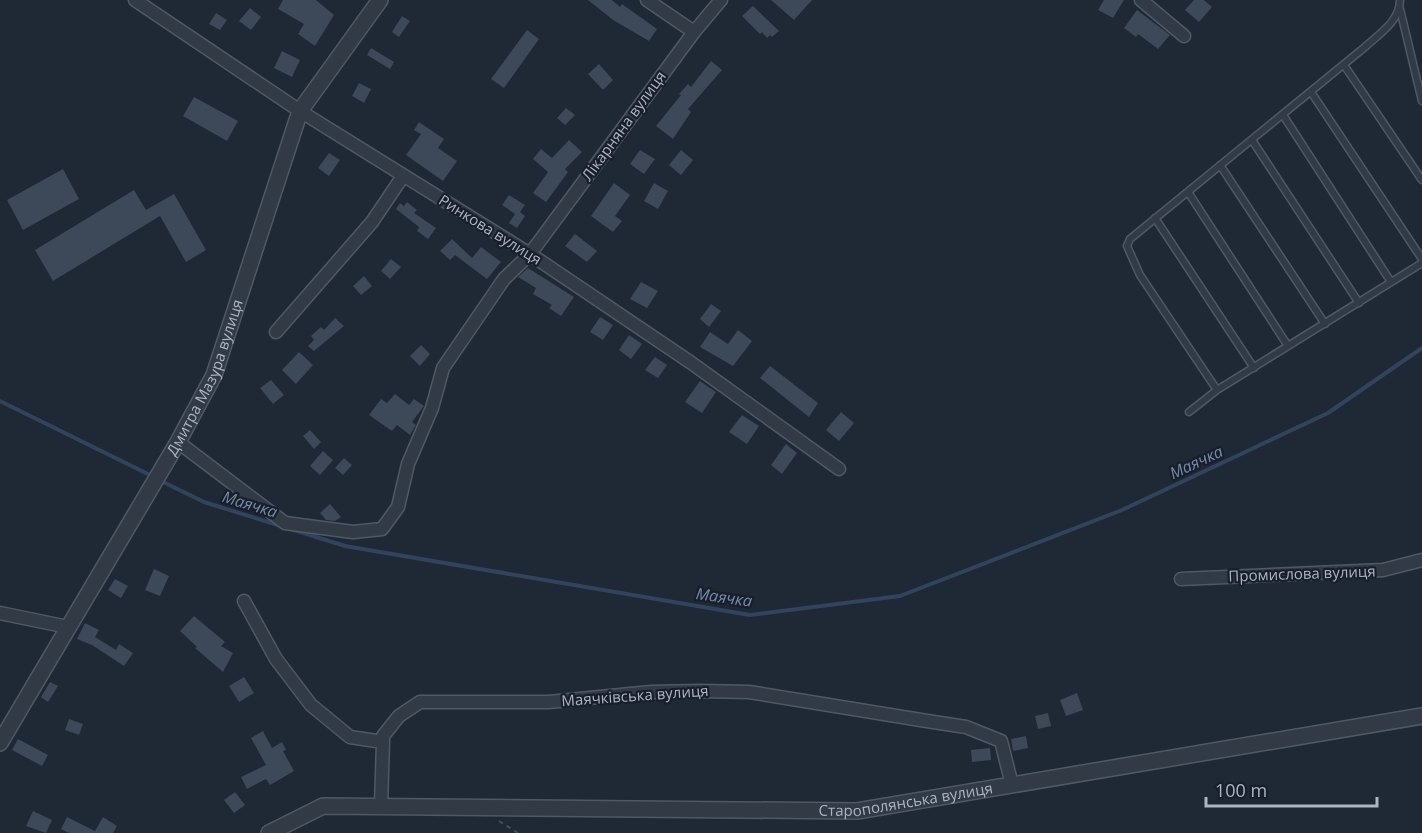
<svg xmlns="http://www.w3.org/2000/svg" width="1422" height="833" viewBox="0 0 1422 833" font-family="'Open Sans',sans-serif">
  <rect width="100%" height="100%" fill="#1f2835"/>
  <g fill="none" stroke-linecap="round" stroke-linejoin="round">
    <path stroke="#32435d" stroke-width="4" d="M0 401 152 476
      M159 480 204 502 345 546 750 615 900 596 1122 510 1328 413 1422 348"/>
  </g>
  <path fill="#3d4858" d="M283 0H316L334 15 315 46 298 34 304 24 278 9Z
    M588 0H612L620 7 622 4 657 29 649 41 613 20Z
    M771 0H812L794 20Z
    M1104 0H1124L1113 18 1098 10Z
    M1194 0H1204L1212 7 1199 22 1185 10Z
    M753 6 779 31 772 37 770 35 767 38 762 32 760 34 742 16Z
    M250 8 261 17 251 30 239 21Z
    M1137 10 1170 35 1158 49 1138 34 1136 37 1124 28Z
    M216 13 227 20 220 30 209 24Z
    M402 16 410 21 399 37 392 32Z
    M527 30 539 39 504 88 491 79Z
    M371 48 394 62 390 69 367 55Z
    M282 51 300 60 292 77 274 68Z
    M711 61 722 70 688 109 691 112 673 139 656 126 681 95 679 94 688 84 691 87Z
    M599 64 613 80 603 90 588 74Z
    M359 83 371 89 364 103 352 96Z
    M194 97 238 121 227 141 183 116Z
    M566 108 575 115 565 125 557 118Z
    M419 122 444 139 438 148 457 161 443 181 406 155 421 134 414 130Z
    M569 140 582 152 565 169 568 172 546 202 533 193 548 172 533 159 541 149 552 158Z
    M640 150 655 159 644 174 630 164Z
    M681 150 693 160 681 175 669 165Z
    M329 153 340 160 329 176 318 168Z
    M63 169 79 199 23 230 7 200Z
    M614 183 630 195 615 216 622 221 613 232 591 216Z
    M654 183 668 191 658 209 644 201Z
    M134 190 146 210 174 194 206 250 186 262 160 216 53 281 35 250Z
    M509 195 525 205 520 212 525 216 517 228 509 223 515 214 502 205Z
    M407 202 417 210 414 213 436 228 428 239 417 231 419 227 396 209 400 203 404 206Z
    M575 234 597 251 587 262 565 246Z
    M452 239 472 258 481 247 501 262 487 279 455 255 450 260 440 251Z
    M391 259 401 267 390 279 381 271Z
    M528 268 574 297 561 316 549 308 552 305 533 294 536 288 518 277Z
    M364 276 372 286 361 295 353 286Z
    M641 282 658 291 647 308 630 299Z
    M711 304 721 311 709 327 700 319Z
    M600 317 613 325 603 340 590 332Z
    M335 318 344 326 314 351 308 346 314 340 311 336 321 327 324 330Z
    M738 330 752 341 733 366 700 347 710 332 728 344Z
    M629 335 642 344 631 359 619 350Z
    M421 345 430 354 420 366 410 356Z
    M299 352 313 365 296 384 282 370Z
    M655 357 667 365 658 378 645 370Z
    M770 366 818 403 809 417 760 378Z
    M271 380 284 395 273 404 260 388Z
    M700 381 716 392 702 413 685 402Z
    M395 394 409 405 414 399 424 406 412 422 416 425 410 435 397 425 392 431 369 415 381 399 387 403Z
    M841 412 854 423 839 441 826 430Z
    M742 415 759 426 747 444 729 432Z
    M310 430 321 442 314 449 303 436Z
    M786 444 797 453 782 474 771 465Z
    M323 451 333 460 320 475 310 466Z
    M344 458 352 465 343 475 335 468Z
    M330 504 341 517 335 521 326 520 320 513Z
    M154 569 169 576 160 596 145 590Z
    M115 579 128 586 121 598 108 590Z
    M194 616 225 642 221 646 233 653 223 672 195 648 197 647 180 631Z
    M85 623 99 630 95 637 116 650 119 644 133 653 124 666 92 645 77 639Z
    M244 677 254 693 239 702 229 686Z
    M50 682 58 686 48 702 41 697Z
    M1077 693 1083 710 1066 716 1060 700Z
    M1048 713 1051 726 1038 729 1035 716Z
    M69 719 83 724 79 735 65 730Z
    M263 731 272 748 282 742 286 750 283 751 294 771 270 785 266 779 247 789 241 777 266 765 251 738Z
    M1026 736 1028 748 1013 751 1011 739Z
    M18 739 48 755 42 766 12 750Z
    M990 748 991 760 972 762 971 750Z
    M235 792 245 805 234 813 224 800Z
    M33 811 52 820 46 833 26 826Z
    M67 817 95 831 103 817 117 826 113 833H69L61 829Z"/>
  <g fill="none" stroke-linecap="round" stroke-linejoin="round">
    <g stroke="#505864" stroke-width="9">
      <path id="service" d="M1400 9 1422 101
        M1344 65 1422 180
        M1311 92 1422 259
        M1283 115 1391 282
        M1252 140 1359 303
        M1220 165 1325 324
        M1188 192 1288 346
        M1155 218 1254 368
        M1217 390 1140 275 1127 246 1130 239 1365 47C1379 34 1400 21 1400 0
        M1189 412 1217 390 1422 263"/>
    </g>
    <g stroke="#505864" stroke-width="15">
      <path id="minor" d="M135 0 300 111 530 254 690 362 839 469
        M647 0 694 32
        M1141 0 1184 36
        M276 332 372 222 403 176
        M178 442 285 523 353 532 382 529 398 507 408 464 432 408 443 368 504 279 530 254 694 32 721 0
        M1181 579 1383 570 1422 560
        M244 601 276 659 311 705 350 737 383 742 381 806
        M0 613 68 627
        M383 742V736L399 716 420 702H549L651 692 701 691 749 692 927 721 966 727 1001 741 1012 785"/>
    </g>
    <g stroke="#505864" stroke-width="18">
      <g id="tertiary">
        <path id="s1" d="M0 743 178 442 214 375 300 111 380 0"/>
        <path id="s2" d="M269 833 323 806 857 811 1422 716"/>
      </g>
    </g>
    <path stroke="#3e5154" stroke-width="2" stroke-dasharray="4.5 4.5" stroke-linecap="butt" d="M499 821 518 833"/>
    <use href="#service" stroke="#323a46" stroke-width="6"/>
    <use href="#minor" stroke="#323a46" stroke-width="12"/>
    <use href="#tertiary" stroke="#323a46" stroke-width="15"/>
  </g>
  <g text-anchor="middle" stroke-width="4.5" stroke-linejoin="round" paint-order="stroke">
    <g font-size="15" fill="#acb5c3" stroke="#181f2a">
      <text transform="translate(624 126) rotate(-54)" y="5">Лікарняна вулиця</text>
      <text transform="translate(490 230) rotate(32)" y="5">Ринкова вулиця</text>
      <text dy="5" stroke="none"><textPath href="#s1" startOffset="420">Дмитра Мазура вулиця</textPath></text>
      <text transform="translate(1302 574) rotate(-2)" y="5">Промислова вулиця</text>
      <text transform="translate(635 696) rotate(-4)" y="5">Маячківська вулиця</text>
      <text dy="5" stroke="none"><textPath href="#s2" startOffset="644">Старополянська вулиця</textPath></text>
    </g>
    <g font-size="16" font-style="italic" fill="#748bac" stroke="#181f2a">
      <text transform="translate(1196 462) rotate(-25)" y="6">Маячка</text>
      <text transform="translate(250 504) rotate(17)" y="6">Маячка</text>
      <text transform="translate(724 597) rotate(8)" y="6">Маячка</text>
    </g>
  </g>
  <path d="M1206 797v9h171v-9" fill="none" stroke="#acb5c3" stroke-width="3"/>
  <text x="1215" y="797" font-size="18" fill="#acb5c3" stroke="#181f2a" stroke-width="4.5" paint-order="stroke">100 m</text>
</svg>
